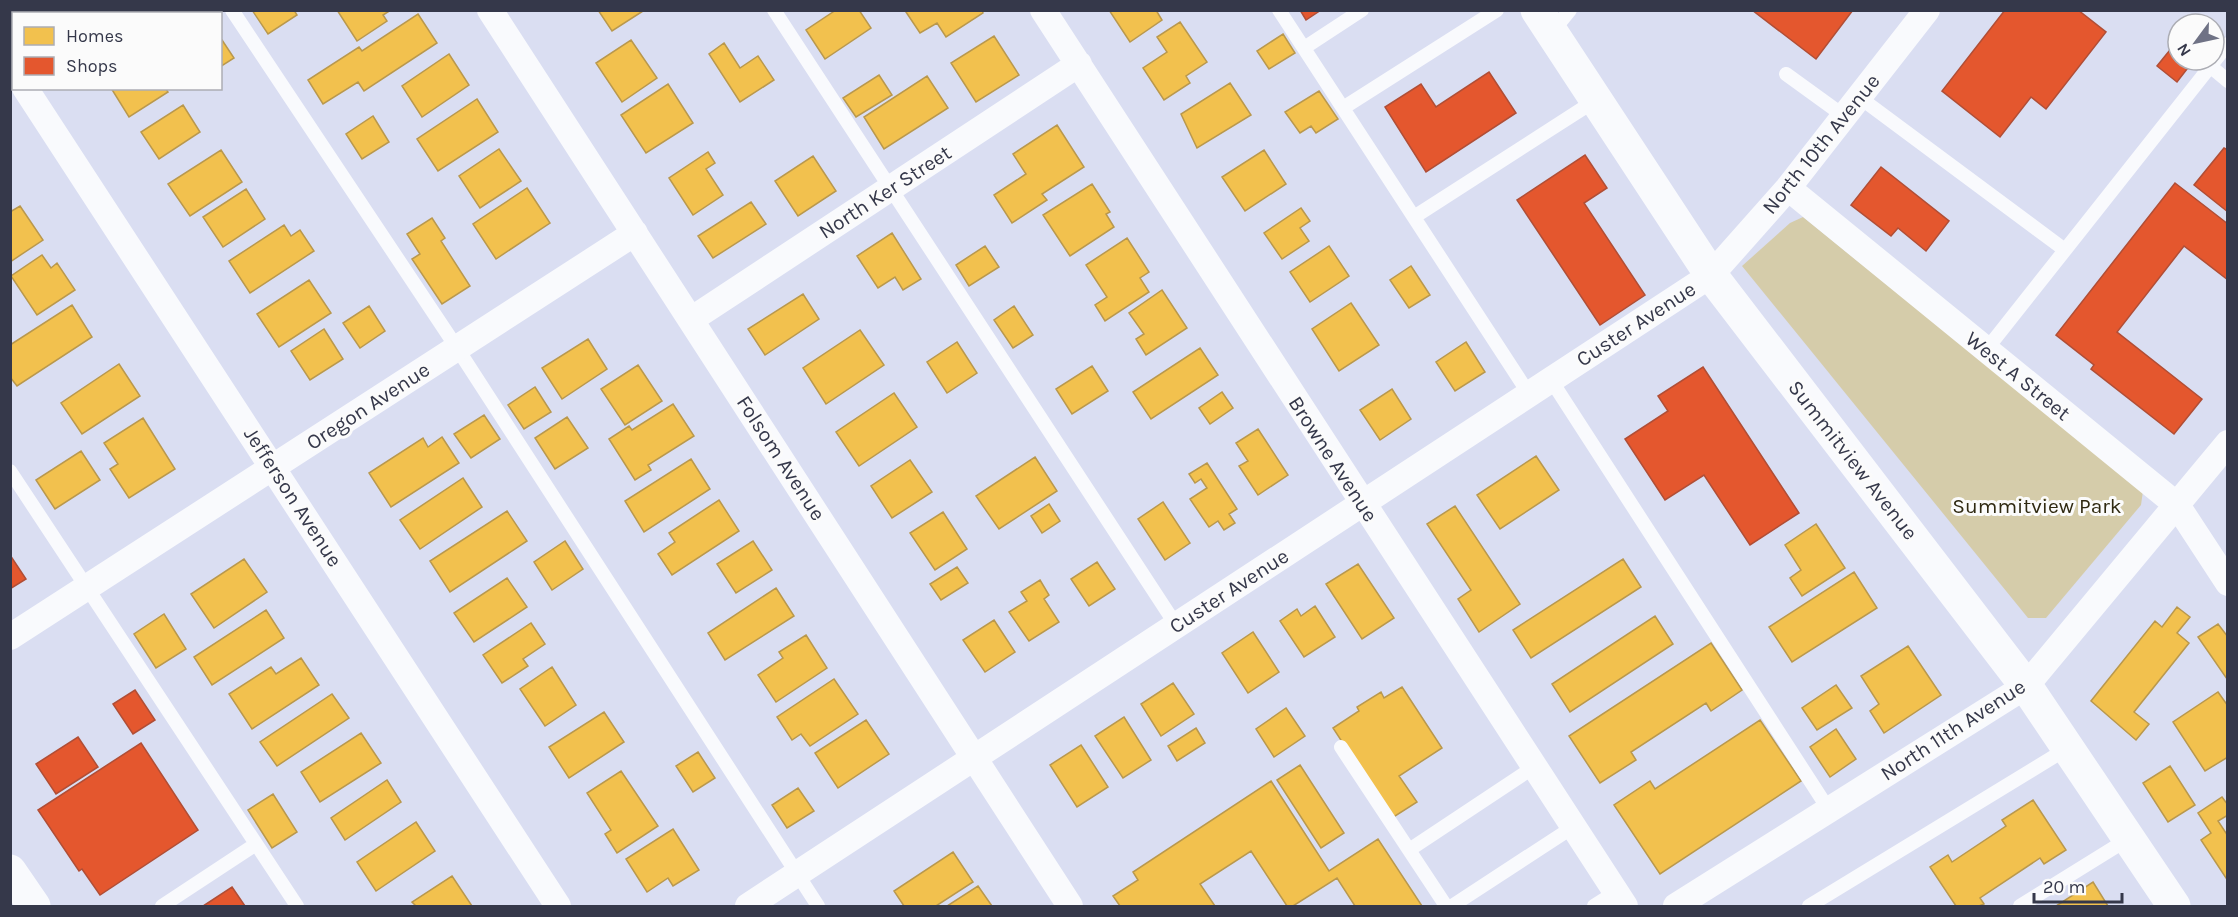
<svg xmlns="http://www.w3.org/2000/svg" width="2238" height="917" viewBox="0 0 2238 917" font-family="Karla,sans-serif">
  <rect width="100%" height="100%" fill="#dadef2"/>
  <path fill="#d5ccaa" d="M1803 217 2143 491 2141 505 2046 618H2028L1742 266 1790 223Z"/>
  <path fill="#f2c14e" stroke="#b9984d" stroke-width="1.5" d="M53 10H91L87 14H55Z
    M252 10H294L297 15 268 34Z
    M337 10H391L383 15 387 21 357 41Z
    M598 10H643V11L612 31Z
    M836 10H859L871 28 825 59 806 30Z
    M908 10H982L983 13 946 37 937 23 920 33 906 12Z
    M1109 10H1156L1162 20 1130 42Z
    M418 14 437 43 364 91 358 82 323 104 308 80 359 47 362 51Z
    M1180 22 1207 62 1186 76 1190 83 1164 100 1143 68 1167 52 1157 37Z
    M1283 34 1295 53 1269 69 1257 51Z
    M994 36 1019 75 976 102 951 63Z
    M222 40 234 58 220 67V41Z
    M631 40 657 78 622 102 596 63Z
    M724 43 740 68 758 56 774 80 740 102 709 54Z
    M449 54 469 85 422 117 402 86Z
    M879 75 892 95 856 117 843 98Z
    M927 76 948 108 884 149 864 117Z
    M1230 83 1251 115 1197 148 1181 114Z
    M668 84 693 123 646 153 621 115Z
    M111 88H165L168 92 129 117Z
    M1319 91 1338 119 1316 133 1311 126 1300 133 1285 112Z
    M477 99 498 132 438 171 417 139Z
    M183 105 200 132 159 159 141 132Z
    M373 116 389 142 362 159 346 134Z
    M1057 125 1084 167 1042 194 1047 200 1012 223 994 195 1026 174 1013 154Z
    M499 149 521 181 480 208 459 176Z
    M221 150 242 182 190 216 168 184Z
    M1264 150 1286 184 1245 211 1222 177Z
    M708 152 715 163 706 169 723 195 693 215 669 178Z
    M813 156 836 191 798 216 775 181Z
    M1092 184 1110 212 1106 214 1114 227 1070 256 1043 215Z
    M527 188 550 223 496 259 473 224Z
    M246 189 265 219 223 247 203 217Z
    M751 202 766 224 713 258 698 236Z
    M20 206 43 240 10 262V212Z
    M1301 208 1310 221 1300 228 1309 241 1282 259 1264 233Z
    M432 218 445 238 441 241 470 286 442 304 412 259 420 254 407 234Z
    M284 225 291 236 300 230 314 251 250 293 229 261Z
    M892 233 921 279 903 290 895 277 878 288 857 256Z
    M1127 238 1149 272 1140 278 1149 292 1105 321 1095 305 1107 297 1086 265Z
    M985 246 999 267 969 286 956 265Z
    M1329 246 1349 276 1310 302 1290 272Z
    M42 255 51 268 57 263 75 290 37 315 11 276Z
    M1411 266 1430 295 1409 308 1390 280Z
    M309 280 331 313 279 347 257 314Z
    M1162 290 1187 328 1146 355 1136 339 1144 334 1129 313Z
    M803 294 819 319 765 355 748 329Z
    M1351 303 1379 345 1339 371 1312 329Z
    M72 305 92 337 17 386 10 377V345Z
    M369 306 385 331 360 348 343 323Z
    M1014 306 1033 335 1013 348 994 320Z
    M324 329 343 359 310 380 291 351Z
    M860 330 884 365 826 404 803 368Z
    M588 339 607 369 562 399 542 368Z
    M957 342 977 373 947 393 927 362Z
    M1466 342 1485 372 1455 391 1436 362Z
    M1200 348 1218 375 1151 419 1133 392Z
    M119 364 140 396 82 434 61 403Z
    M638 365 662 401 625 425 601 389Z
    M1092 366 1108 391 1072 414 1056 389Z
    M535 387 551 412 524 429 508 405Z
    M1392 389 1411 419 1380 440 1360 410Z
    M1222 392 1233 408 1210 424 1199 408Z
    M894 393 917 427 859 466 836 432Z
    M673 404 694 436 648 465 651 470 635 480 609 439 629 426 632 430Z
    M484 415 500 439 471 458 454 434Z
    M567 417 588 448 555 469 535 438Z
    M143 418 175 469 129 498 110 469 118 464 104 443Z
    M1258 429 1288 475 1258 495 1239 466 1248 461 1236 443Z
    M442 437 459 463 391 507 369 473 423 438 428 447Z
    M81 451 100 480 55 509 36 480Z
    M1536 456 1559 490 1500 529 1477 495Z
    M1035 457 1057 491 999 529 976 496Z
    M691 459 710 489 644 532 625 501Z
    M910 460 932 492 892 518 871 486Z
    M1207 463 1237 509 1229 514 1235 523 1224 530 1218 521 1209 527 1190 499 1207 488 1201 479 1195 483 1189 474Z
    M463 478 482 507 420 549 400 520Z
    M719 500 739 531 672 575 658 554 675 542 669 533Z
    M1163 502 1190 543 1165 560 1138 519Z
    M1049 504 1060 521 1042 533 1031 516Z
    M1455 506 1520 604 1479 632 1458 599 1471 590 1427 524Z
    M507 511 527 541 450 592 430 561Z
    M943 512 967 549 935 570 910 533Z
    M1816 524 1845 568 1802 596 1790 578 1801 570 1785 545Z
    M565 541 583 569 552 590 534 562Z
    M753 541 772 570 736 593 717 564Z
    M244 559 267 592 214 628 191 594Z
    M1623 559 1641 587 1531 658 1513 630Z
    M1097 562 1115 589 1089 606 1071 579Z
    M1358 564 1394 618 1362 639 1326 584Z
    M957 567 968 583 941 600 930 584Z
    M1854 572 1877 608 1792 662 1769 627Z
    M507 578 527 607 474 642 454 613Z
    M1040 580 1049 595 1044 599 1059 622 1029 641 1009 612 1027 601 1021 592Z
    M776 588 794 616 725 660 708 633Z
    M1315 606 1335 637 1304 657 1280 621 1297 609 1301 616Z
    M2177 607 2190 617 2177 633 2189 643 2134 712 2149 724 2136 740 2091 701 2155 621 2162 627Z
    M266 610 284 638 212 685 194 657Z
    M164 614 186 649 156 668 134 634Z
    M1655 616 1673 644 1570 712 1552 684Z
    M994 620 1015 652 985 672 963 640Z
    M531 623 545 644 523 659 528 666 502 683 483 655Z
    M2218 624 2228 637 2227 679 2198 637Z
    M1253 632 1279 672 1248 693 1222 653Z
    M806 635 827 668 776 702 758 675 783 658 779 652Z
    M1711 643 1742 690 1711 711 1706 703 1631 752 1636 760 1600 783 1569 736Z
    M1908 646 1941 695 1884 733 1870 711 1879 704 1861 676Z
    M301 658 319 685 252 729 229 694 271 667 276 674Z
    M552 667 576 705 545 726 520 689Z
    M834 679 858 714 810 746 801 734 792 740 777 717Z
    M1173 683 1194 714 1161 736 1141 704Z
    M1836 685 1852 708 1817 730 1802 708Z
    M1402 687 1442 748 1399 776 1417 802 1392 818 1333 728 1359 711 1357 707 1381 692 1384 698Z
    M2218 692 2228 706V757L2205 771 2173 722Z
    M332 694 349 718 277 766 260 742Z
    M1286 708 1305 736 1274 757 1256 729Z
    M604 712 624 742 569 778 549 747Z
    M1124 717 1151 760 1123 778 1095 736Z
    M866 720 889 754 838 788 815 753Z
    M1760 720 1801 781 1660 874 1614 805 1650 781 1655 789Z
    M1196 728 1205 743 1177 761 1168 746Z
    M1836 729 1856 759 1830 777 1810 747Z
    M361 733 381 763 320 802 301 772Z
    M1081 745 1108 787 1077 807 1050 765Z
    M698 752 715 778 693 792 676 766Z
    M1300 765 1344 833 1321 848 1277 780Z
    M2170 766 2195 805 2168 822 2143 783Z
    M621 771 658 826 617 853 605 834 611 830 587 793Z
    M387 780 401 802 345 840 331 818Z
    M1271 781 1329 871 1378 839 1422 906H1355L1337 878 1293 906H1287L1251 851 1200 884 1215 906H1120L1113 896 1138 880 1133 872Z
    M798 788 814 811 787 828 772 805Z
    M273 794 297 832 272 848 248 810Z
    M2222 797 2228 805V815L2218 821 2228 836V881L2201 840 2211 833 2198 813Z
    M2033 800 2066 850 2044 864 2040 858 1980 898 1984 904 1979 906H1956L1930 867 1948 855 1952 862 2006 826 2002 820Z
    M416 822 435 851 376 891 357 862Z
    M673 829 699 870 673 886 668 878 647 892 626 859Z
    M953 852 973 882 936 906H904L894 891Z
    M452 876 472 906H416L412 902Z
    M2093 882 2108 906H2056Z
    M978 886 992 906H947Z"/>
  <path fill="#e4572e" stroke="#b04e36" stroke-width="1.5" d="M1300 10H1321L1306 20Z
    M1752 10H1853L1816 59Z
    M2005 10H2078L2106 32 2046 109 2031 97 2000 137 1942 91Z
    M2178 40V60H2194L2177 82 2157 66Z
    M1489 72 1516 113 1426 172 1385 107 1421 84 1436 107Z
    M2224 148 2228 150V212L2194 185Z
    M1585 155 1607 188 1584 203 1645 295 1600 325 1517 200Z
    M1881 167 1949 221 1926 251 1898 228 1891 236 1851 205Z
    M2175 183 2228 224V280L2184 246 2117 332 2202 399 2174 434 2091 369 2094 365 2056 335Z
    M1703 367 1799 513 1750 545 1704 475 1665 500 1625 439 1668 411 1658 396Z
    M10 555 26 579 10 589Z
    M135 690 155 720 133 734 113 704Z
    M78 737 98 767 56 794 36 764Z
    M141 743 198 830 100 895 82 869 79 871 38 810Z
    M232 887 245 906H203Z"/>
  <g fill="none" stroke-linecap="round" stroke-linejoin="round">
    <path stroke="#f9fafd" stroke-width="14" d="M232 10 457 348 818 906
      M774 10 1176 625
      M1279 10 1529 394
      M1552 32 1570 10
      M1304 48 1362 10
      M2210 66 2228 81
      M1786 74 1844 116
      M1859 97 2065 250
      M1343 108 1497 10
      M1414 217 1596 100
      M1986 350 2228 44
      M1551 380 1829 810
      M10 471 297 906
      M1341 747 1409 850
      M162 906 256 844
      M1446 906 1409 850 1534 767
      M1452 906 1573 827
      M1594 906 1616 892
      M1809 906 2068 748
      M2020 906 2128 839"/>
    <path stroke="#f9fafd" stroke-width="26" d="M490 10 1070 906
      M1043 10 1625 906
      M10 67 14 71
      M25 88 558 906
      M1788 188 2177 505 2228 583
      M692 319 1079 64
      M10 637 635 233
      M748 906 1711 275 1788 188 1927 10
      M1676 906 2026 686 2228 443"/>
    <path stroke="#f9fafd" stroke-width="33" d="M1537 10 1711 275 2026 686 2174 906
      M10 871 34 906"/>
  </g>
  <g text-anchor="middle" stroke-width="6" stroke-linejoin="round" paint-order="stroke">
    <g font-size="21" fill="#35384a" stroke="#fbfbfb">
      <text transform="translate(1821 144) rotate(-51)" y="7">North 10th Avenue</text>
      <text transform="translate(885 192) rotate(-33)" y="7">North Ker Street</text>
      <text transform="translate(1636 324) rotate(-33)" y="7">Custer Avenue</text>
      <text transform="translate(2018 376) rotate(39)" y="7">West A Street</text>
      <text transform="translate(368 406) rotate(-33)" y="7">Oregon Avenue</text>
      <text transform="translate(781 458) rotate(57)" y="7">Folsom Avenue</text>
      <text transform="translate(1333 459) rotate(57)" y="7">Browne Avenue</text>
      <text transform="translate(1853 460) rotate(52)" y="7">Summitview Avenue</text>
      <text transform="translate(293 497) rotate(57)" y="7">Jefferson Avenue</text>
      <text transform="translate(1229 591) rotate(-33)" y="7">Custer Avenue</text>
      <text transform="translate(1953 730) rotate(-33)" y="7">North 11th Avenue</text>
    </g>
    <g font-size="21" fill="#2f2911" stroke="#fbfbfb">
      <text x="2037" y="513">Summitview Park</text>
    </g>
  </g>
  <rect width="2238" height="917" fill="none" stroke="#35384a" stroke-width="24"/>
  <rect x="12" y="12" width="210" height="78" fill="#fbfbfb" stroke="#acadb4" stroke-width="1.5"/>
  <rect x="24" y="27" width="30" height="18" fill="#f2c14e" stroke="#acadb4" stroke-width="1.5"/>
  <text x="66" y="42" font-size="18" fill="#35384a">Homes</text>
  <rect x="24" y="57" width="30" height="18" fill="#e4572e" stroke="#acadb4" stroke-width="1.5"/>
  <text x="66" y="72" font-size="18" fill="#35384a">Shops</text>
  <g transform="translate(2196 42) rotate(237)"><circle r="28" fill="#fbfbfb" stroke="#acadb4" stroke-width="1.5"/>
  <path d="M0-4.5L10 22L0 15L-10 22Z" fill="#6f7285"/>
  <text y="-9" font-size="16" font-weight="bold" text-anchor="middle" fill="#35384a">N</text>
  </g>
  <path d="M2034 893v9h88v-9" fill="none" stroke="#35384a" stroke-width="3"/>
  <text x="2043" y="893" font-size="18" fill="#35384a" stroke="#fbfbfb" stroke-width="4.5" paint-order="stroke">20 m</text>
</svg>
